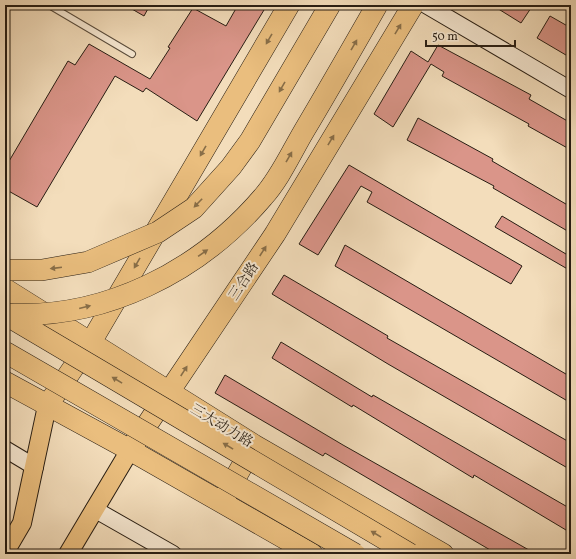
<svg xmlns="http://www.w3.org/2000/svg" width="576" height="559" viewBox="0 0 576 559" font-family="Vollkorn,'Noto Serif SC',serif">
  <rect width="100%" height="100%" fill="#f3ddbb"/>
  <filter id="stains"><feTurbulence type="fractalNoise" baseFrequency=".005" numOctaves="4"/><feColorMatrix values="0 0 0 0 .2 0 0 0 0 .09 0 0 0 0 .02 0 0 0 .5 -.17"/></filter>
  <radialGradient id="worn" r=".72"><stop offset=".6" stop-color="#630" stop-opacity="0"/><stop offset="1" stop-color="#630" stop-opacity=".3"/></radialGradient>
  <path fill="#da9589" stroke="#271d13" d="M125 5H150L144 16Z
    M238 5H267L197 121 146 88 143 92 115 76 37 207 5 189V168L68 61 75 65 89 44 150 79 170 48 168 47 193 8 226 26Z
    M492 5H533L521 23Z
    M550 16 571 28V58L537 38Z
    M438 45 531 95 529 99 571 123V150L528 126 529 124 442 76 444 72 431 64 393 127 374 114 411 51 428 62Z
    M418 118 493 159 492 161 571 207V233L493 188 494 186 407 140Z
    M349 165 522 266 511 284 367 202 372 192 361 186 318 255 299 244Z
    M502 216 571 257V271L495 227Z
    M345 245 571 377V403L335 266Z
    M284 275 388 336 387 338 571 443V470L388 364 272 294Z
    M281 342 372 397 373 395 571 509V533L474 475 473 478 353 405 352 407 272 358Z
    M225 375 343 445 536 554H497L325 453 323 456 215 393Z"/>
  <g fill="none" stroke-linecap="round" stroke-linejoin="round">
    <g stroke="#5a4d3d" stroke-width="8">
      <path id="lane" d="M49 5 132 54"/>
    </g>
    <g stroke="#271d13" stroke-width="18">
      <path id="secondary" d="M426 5 571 90
        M5 449 35 467
        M94 509 173 554"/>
    </g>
    <g stroke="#271d13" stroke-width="20">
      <path id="primary" d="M5 552 22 523 47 406
        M68 554 130 450"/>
    </g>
    <g stroke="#271d13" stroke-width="22">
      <path id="highway" d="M5 289 254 445 443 554
        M5 382 130 450 312 554
        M47 406 91 342 289 5
        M130 450 275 234 413 5
        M224 498 254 445"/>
    </g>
    <use href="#lane" stroke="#f7e9d3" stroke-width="6"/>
    <use href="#secondary" stroke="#f7e9d3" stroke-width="16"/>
    <use href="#primary" stroke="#eabe7e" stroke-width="18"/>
    <use href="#highway" stroke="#eabe7e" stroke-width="21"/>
    <g stroke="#271d13" stroke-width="22" stroke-linecap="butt">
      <path id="highway-bridge" d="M5 270H42L88 262 158 232 194 208 231 167 250 141 330 5
        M5 314C104 320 199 272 263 197 280 178 291 153 304 131 329 89 353 47 377 5
        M6 315 410 554
        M5 352 355 554"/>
    </g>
    <use href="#highway-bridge" stroke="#eabe7e" stroke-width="21"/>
  </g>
  <defs><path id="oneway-solid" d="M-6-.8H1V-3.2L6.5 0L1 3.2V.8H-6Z"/></defs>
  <g fill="#886e48">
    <use href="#oneway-solid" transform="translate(398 29) rotate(-59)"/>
    <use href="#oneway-solid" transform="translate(269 39) rotate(120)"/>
    <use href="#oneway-solid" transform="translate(354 45) rotate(-60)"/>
    <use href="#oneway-solid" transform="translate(282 87) rotate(120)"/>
    <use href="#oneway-solid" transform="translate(331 140) rotate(-59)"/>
    <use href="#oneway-solid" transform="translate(203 151) rotate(120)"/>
    <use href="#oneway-solid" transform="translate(289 157) rotate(-60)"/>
    <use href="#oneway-solid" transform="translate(198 203) rotate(134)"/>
    <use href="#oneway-solid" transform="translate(263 251) rotate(-57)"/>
    <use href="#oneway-solid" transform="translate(203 253) rotate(-35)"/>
    <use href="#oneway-solid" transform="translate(137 263) rotate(120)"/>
    <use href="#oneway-solid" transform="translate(56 268) rotate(173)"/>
    <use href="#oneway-solid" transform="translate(85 307) rotate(-14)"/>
    <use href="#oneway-solid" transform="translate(184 371) rotate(-57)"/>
    <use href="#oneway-solid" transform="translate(117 380) rotate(-149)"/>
    <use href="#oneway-solid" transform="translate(228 446) rotate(-149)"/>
    <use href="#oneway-solid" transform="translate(376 534) rotate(-149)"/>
  </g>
  <g text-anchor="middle" stroke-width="4" stroke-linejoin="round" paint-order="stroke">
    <g font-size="14" fill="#271d13" stroke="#f7e9d3">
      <text transform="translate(243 281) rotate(-57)" y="5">三合路</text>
      <text transform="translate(222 425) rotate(31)" y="5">三大动力路</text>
    </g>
  </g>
  <rect width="576" height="559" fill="none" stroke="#f3ddbb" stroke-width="20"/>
  <rect x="6" y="6" width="564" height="547" fill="none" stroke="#271d13" stroke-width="2"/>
  <rect x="10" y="10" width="556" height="539" fill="none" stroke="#271d13"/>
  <path d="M426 40v6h89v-6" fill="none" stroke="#271d13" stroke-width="2"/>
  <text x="432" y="40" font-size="12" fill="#271d13" stroke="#f7e9d3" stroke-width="3" paint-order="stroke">50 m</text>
  <rect width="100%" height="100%" filter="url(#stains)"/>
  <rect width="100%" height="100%" fill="url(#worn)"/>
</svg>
